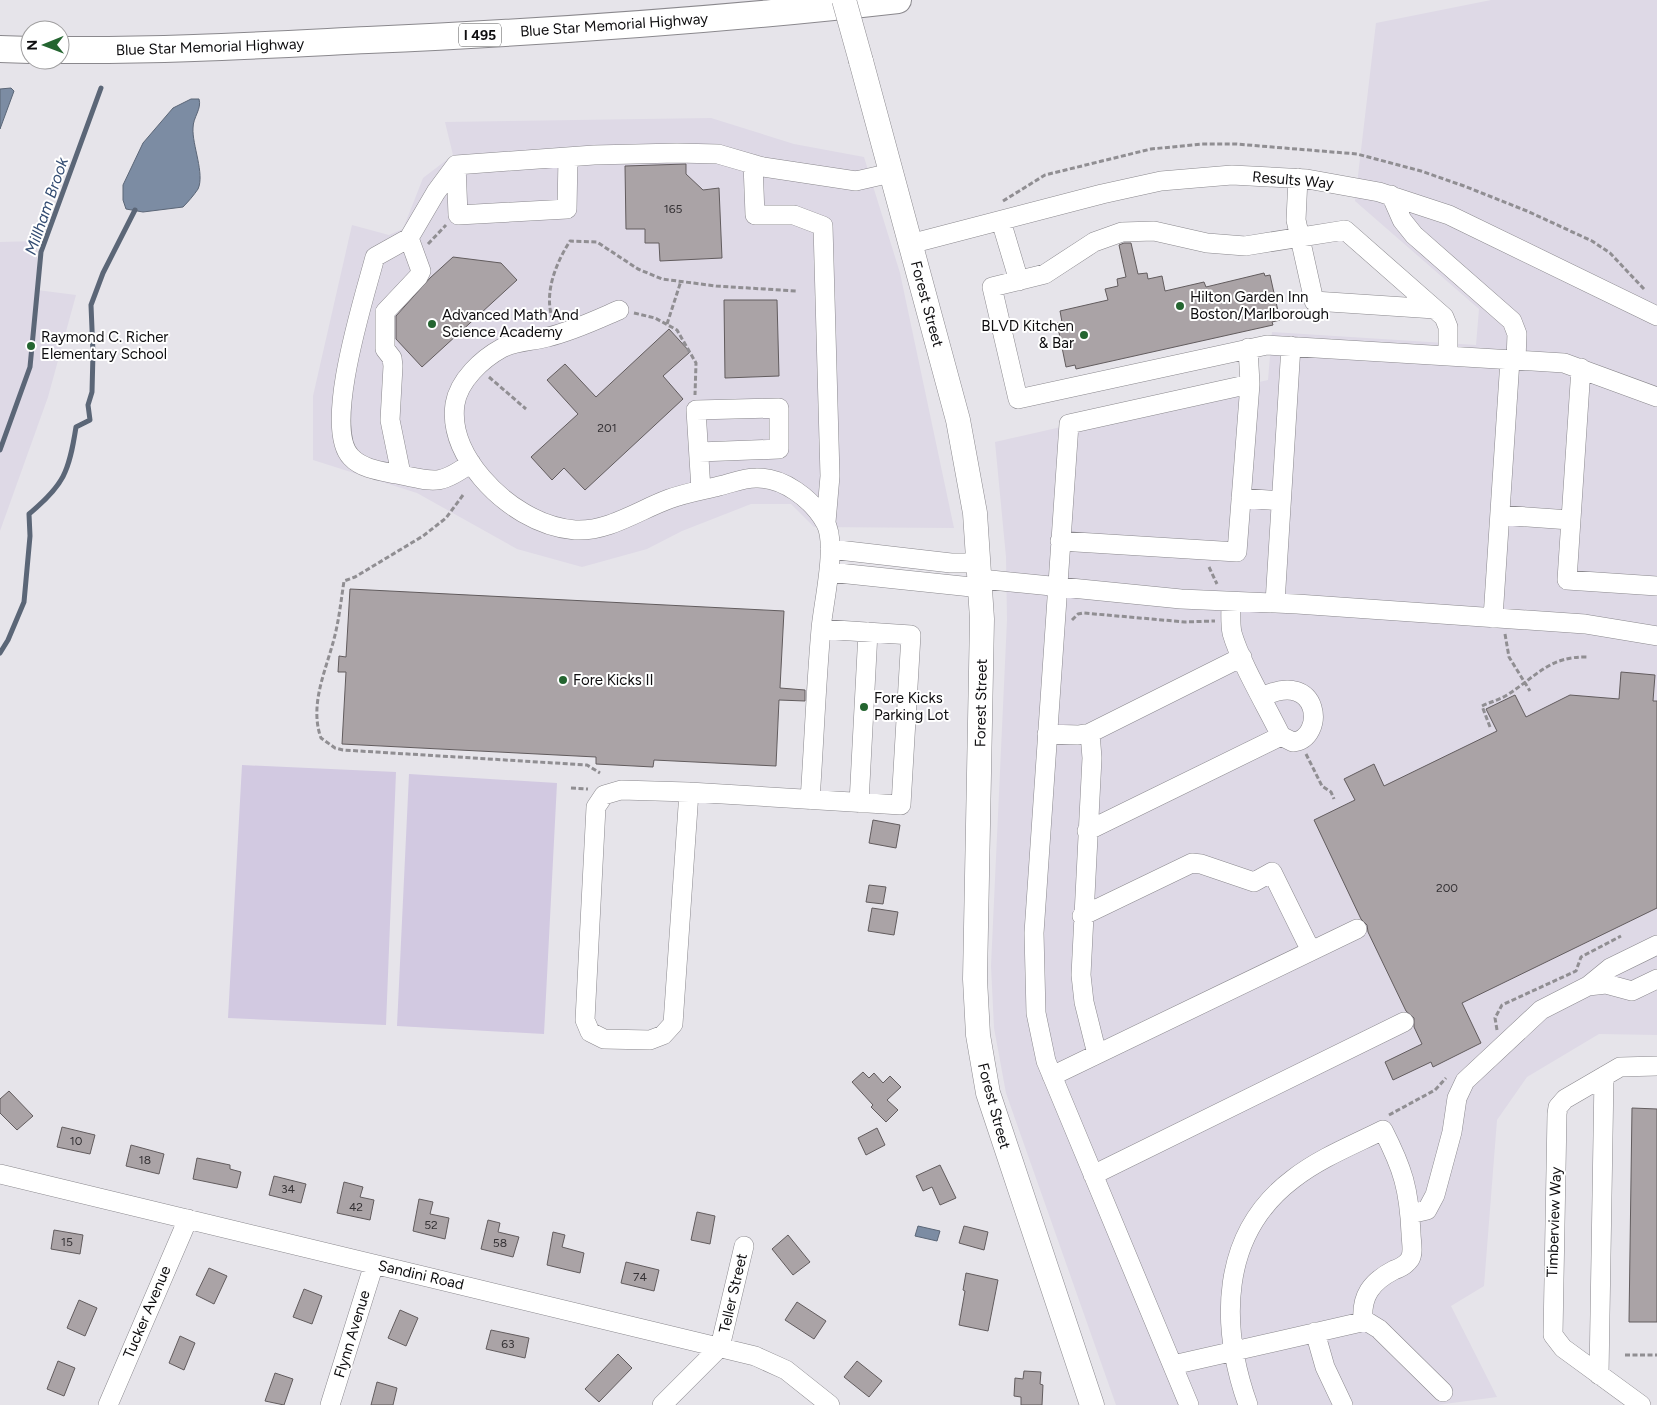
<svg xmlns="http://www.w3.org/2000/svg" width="1657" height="1405" viewBox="0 0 1657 1405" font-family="Figtree,sans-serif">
  <rect width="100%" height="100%" fill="#e6e4ea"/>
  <path fill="#ded9e6" d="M1491 0H1657V1035L1599 1034 1527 1077 1497 1120 1484 1286 1451 1306 1497 1397 1437 1405H1116L1019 1130 1006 1093 994 1028 991 966 1007 620 1006 557 995 442 1268 380 1272 332 1476 345 1479 309 1355 201 1376 23Z
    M711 118 794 144 864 157 900 273 954 528 814 527 791 504H751L682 531 647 549 582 567 517 549 417 493 313 460V396L352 225 389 235 403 229 423 178 453 155 445 122Z
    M37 241V290L76 295 48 397 0 531V242Z"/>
  <path fill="#d2c9e1" d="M242 765 396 772 386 1025 228 1018Z
    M409 774 557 783 544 1034 397 1026Z"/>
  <path fill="#7c8ca3" stroke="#5b6677" d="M11 88 14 91 0 129V89Z
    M191 99H199C202 109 193 117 193 128 192 145 205 174 198 189 194 195 188 202 183 207L143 212 126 209 123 200V185L143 143 173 108Z
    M918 1226 940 1231 937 1241 915 1236Z"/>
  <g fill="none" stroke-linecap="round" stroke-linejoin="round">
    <path stroke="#5b6677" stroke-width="5" d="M0 450 30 367 41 252 101 88
      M0 653 8 640 24 602 30 536 29 514C64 485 69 472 76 427L90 420 88 405 92 392 93 353 91 305 103 273 135 210"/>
  </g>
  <path fill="#aaa3a6" stroke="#625c5e" d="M686 164V174L703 190 719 188 722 258 660 261 659 243H645V229H626L625 166Z
    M1124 243H1131L1138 274 1147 273 1148 279 1162 276 1165 291 1204 282 1206 287 1264 273 1265 276 1270 275 1280 320 1272 322 1273 325 1076 369 1075 365 1066 367 1057 323 1062 322 1060 311 1108 300 1105 289 1118 286 1117 279 1126 277 1119 245Z
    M453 257 501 263 517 280 422 367 396 339V316L430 278Z
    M724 300H777L779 376 725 378Z
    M669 329 690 352 663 376 683 399 585 490 564 468 552 480 531 457 578 414 547 380 565 364 596 397Z
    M350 589 784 611 780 688 805 690V701L779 700 776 766 654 760 653 767 596 764V757L342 744 346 672H338L339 656 346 657Z
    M1621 672 1655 675 1653 701H1657V908L1462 1003 1481 1043 1433 1067 1431 1062 1393 1080 1385 1062 1422 1044 1414 1027V1018L1406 1011 1368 932 1367 925 1361 919 1314 820 1355 800 1344 779 1374 764 1384 786 1497 731 1486 709 1515 695 1526 717 1570 695 1619 699Z
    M873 820 900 825 896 848 869 843Z
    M869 885 886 887 883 904 866 902Z
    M872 908 898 912 894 935 868 931Z
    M863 1072 869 1078 874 1073 883 1083 890 1076 901 1087 887 1100 898 1110 886 1122 871 1107 873 1105 852 1082Z
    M9 1091 33 1116 17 1130 0 1113V1099Z
    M1632 1108 1657 1109V1322H1629Z
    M62 1127 95 1135 90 1154 57 1147Z
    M877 1128 885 1145 866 1155 858 1138Z
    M131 1145 164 1154 159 1174 126 1166Z
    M197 1158 230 1165V1169L241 1172 237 1188 193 1179Z
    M940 1165 956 1198 940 1205 932 1187 923 1191 916 1176Z
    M274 1176 306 1184 301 1203 269 1195Z
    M344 1182 363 1187 360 1197 374 1200 370 1220 337 1213Z
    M419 1199 433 1202 430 1214 449 1218 445 1239 413 1231Z
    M697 1212 715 1216 710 1244 691 1240Z
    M488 1220 500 1223 498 1232 519 1237 513 1257 481 1249Z
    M964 1226 988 1232 984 1250 959 1243Z
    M54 1230 83 1235 80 1254 51 1249Z
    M553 1232 565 1235 562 1247 584 1253 580 1273 547 1265Z
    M788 1235 810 1262 793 1275 772 1249Z
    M626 1262 659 1270 654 1291 621 1283Z
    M209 1268 227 1276 214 1304 196 1295Z
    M966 1273 998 1280 988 1331 959 1325 965 1291 963 1290Z
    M304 1289 322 1296 312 1324 293 1317Z
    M79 1300 97 1308 85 1336 67 1328Z
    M797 1302 826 1321 814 1339 785 1320Z
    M400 1310 418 1318 406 1346 388 1338Z
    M491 1330 529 1338 525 1358 486 1349Z
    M180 1336 195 1343 184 1370 169 1363Z
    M618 1354 632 1368 599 1402 585 1389Z
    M58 1361 75 1368 64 1396 47 1389Z
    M857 1361 882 1381 869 1397 844 1377Z
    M1024 1371 1041 1372 1040 1384 1043 1385 1042 1405H1021V1397L1014 1396 1015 1378 1023 1379Z
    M275 1373 293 1379 284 1405 265 1401Z
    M377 1382 397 1388 393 1405H371Z"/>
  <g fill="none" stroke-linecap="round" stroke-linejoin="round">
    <g stroke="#8a888d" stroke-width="20">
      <path id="minor" d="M753 164 755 215H794L823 226 830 476 826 522
        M456 165 458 215 567 209 568 157
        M1298 178 1296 220 1314 301 1435 309
        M1391 195 1402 220 1414 235 1512 321 1517 334 1516 360
        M1001 221 1019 281
        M409 238 375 257C365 295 322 428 351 457 362 469 381 471 396 474 434 481 438 487 471 463
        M910 244 1102 194 1161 181 1232 175 1307 179 1379 192 1449 215 1657 316
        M619 310C596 320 573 331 548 337 534 341 516 341 502 348 482 359 459 380 455 404 451 432 465 458 482 478 505 505 539 527 575 530 608 532 639 510 669 499 685 493 703 490 719 486 732 483 743 478 756 478 783 477 812 499 825 522 838 543 823 604 821 629 816 686 814 743 810 800
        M1448 356V327L1444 317 1345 230 1245 246 1207 243 1154 231 1122 232 1094 242 1045 274 992 287 1018 399 1267 345 1564 363 1657 397
        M1581 368 1567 580 1657 586
        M699 452 779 449V408L696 410 701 490
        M401 474 390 420 393 366 392 358 385 349V312L418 277 421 271 409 238 436 192 456 165 594 155 677 153 718 154 763 167 856 181 891 173
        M1241 498 1281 501
        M1500 515 1570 520
        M1060 541 1237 552 1250 384 1248 348
        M830 549 951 563H980
        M829 572 981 588
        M981 579 1181 599 1297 604 1585 624 1657 636
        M1231 602C1231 612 1230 623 1232 633 1241 664 1267 707 1281 736L1293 742C1326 739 1321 668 1262 697
        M1275 603 1291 346
        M1493 618 1510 360
        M1090 733 1092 758 1081 975 1084 1002 1097 1054
        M1047 734 1078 735 1090 733 1242 657
        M689 792 673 1024 663 1035 650 1040 604 1039 590 1032 585 1020 596 807 604 795 621 790 689 792 901 805 911 635 821 629
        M859 803 868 632
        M1087 831 1281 736
        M1082 916 1192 863 1201 864 1254 882 1272 872 1311 951
        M1588 986 1606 984 1632 991 1657 979
        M1052 1076 1357 929
        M0 1174 755 1356 786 1370 830 1405
        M1093 1175 1404 1022
        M1410 1214 1427 1210 1435 1195 1452 1132 1457 1098 1465 1081 1541 1010 1588 986 1610 968 1657 945
        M1315 1332 1325 1367 1343 1405
        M1173 1365 1366 1321 1379 1329 1443 1392
        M1599 1375 1604 1076
        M108 1405 188 1219
        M330 1405 374 1264
        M662 1405 720 1347 744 1246
        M1189 1405 1046 1061 1036 1013 1034 933 1069 424 1250 384
        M1248 1405C1220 1326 1219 1235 1293 1179 1320 1158 1353 1145 1383 1130 1403 1169 1409 1189 1411 1233 1411 1241 1414 1252 1410 1259 1406 1265 1400 1268 1394 1270 1371 1282 1361 1296 1363 1321
        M1641 1405 1563 1348 1553 1335 1557 1114 1558 1107 1565 1099 1620 1067 1657 1066"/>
    </g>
    <g stroke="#8a888d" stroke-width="25">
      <path id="major" d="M861 61 958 420 975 513 982 619 975 979 978 1035 988 1093 1092 1405"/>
    </g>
    <g stroke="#8a888d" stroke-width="28">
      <path id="highway" d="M0 49 30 50
        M60 50C163 51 265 45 368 40 545 32 722 20 898 0"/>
    </g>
    <path stroke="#908e92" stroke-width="3" stroke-dasharray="5 2.5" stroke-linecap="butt" d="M1003 201 1045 175 1151 149 1202 144H1236L1357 154 1421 171 1464 186 1527 211 1592 241 1610 253 1644 289
      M428 244 446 225
      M634 313 655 318 677 330 696 363 695 395
      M553 320C543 294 556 263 570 241L597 242 638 269 662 279 716 286 796 291
      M667 324 681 281
      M489 377 526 409
      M463 495 446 518 423 536 355 577 344 581C341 601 339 620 334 639 326 670 309 705 321 738L335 748 343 750 587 765 600 773
      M1209 567 1217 584
      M1072 620 1078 614 1084 613 1185 622 1215 621
      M1505 634 1509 657 1530 691
      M1490 727 1482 706C1490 702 1499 700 1507 695 1537 676 1549 656 1588 657
      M1306 754 1322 786 1331 792 1334 799
      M571 788 588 789
      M1497 1030 1495 1018 1502 1005 1576 971 1581 957 1621 936
      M1389 1115 1435 1090 1446 1078
      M1625 1355H1657"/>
    <use href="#minor" stroke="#fff" stroke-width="19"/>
    <use href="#major" stroke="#fff" stroke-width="24"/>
    <use href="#highway" stroke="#fff" stroke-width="26"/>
    <g stroke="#8a888d" stroke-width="25" stroke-linecap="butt">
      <path id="major-bridge" d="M844 0 861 61"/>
    </g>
    <use href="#major-bridge" stroke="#fff" stroke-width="24"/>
  </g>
  <g fill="#246530" stroke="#fff" stroke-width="2">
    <circle cx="1180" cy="306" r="5"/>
    <circle cx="432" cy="324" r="5"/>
    <circle cx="1084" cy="335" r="5"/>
    <circle cx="31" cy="346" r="5"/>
    <circle cx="563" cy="680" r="5"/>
    <circle cx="864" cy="707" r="5"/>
  </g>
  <g text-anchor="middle" stroke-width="4" stroke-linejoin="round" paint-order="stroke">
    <g font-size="12" fill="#353235">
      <text x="673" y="213">165</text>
      <text x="607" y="432">201</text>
      <text x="1447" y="892">200</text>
      <text x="76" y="1145">10</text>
      <text x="145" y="1164">18</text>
      <text x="288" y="1193">34</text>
      <text x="356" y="1211">42</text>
      <text x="431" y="1229">52</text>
      <text x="67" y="1246">15</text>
      <text x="500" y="1247">58</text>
      <text x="640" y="1281">74</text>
      <text x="508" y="1348">63</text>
    </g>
    <rect fill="#fff" stroke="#565657" stroke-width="1" x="459" y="23.5" width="42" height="23" rx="4"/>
    <g font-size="14" font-weight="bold" fill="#0e0d0f">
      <text x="480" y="40">I 495</text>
    </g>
    <g font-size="15" fill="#0e0d0f" stroke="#fff">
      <text transform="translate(614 25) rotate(-4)" y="5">Blue Star Memorial Highway</text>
      <text transform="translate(210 47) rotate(-2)" y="5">Blue Star Memorial Highway</text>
      <text transform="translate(1293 180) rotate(5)" y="5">Results Way</text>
      <text transform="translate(927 304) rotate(75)" y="5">Forest Street</text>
      <text transform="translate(981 703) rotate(-89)" y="5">Forest Street</text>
      <text transform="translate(994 1106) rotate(75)" y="5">Forest Street</text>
      <text transform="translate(1554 1222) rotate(-88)" y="5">Timberview Way</text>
      <text transform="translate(421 1275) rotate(13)" y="5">Sandini Road</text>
      <text transform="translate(733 1293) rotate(-77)" y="5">Teller Street</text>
      <text transform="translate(147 1312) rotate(-67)" y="5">Tucker Avenue</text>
      <text transform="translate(352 1334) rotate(-73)" y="5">Flynn Avenue</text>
    </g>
    <g font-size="15" fill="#0e0d0f" stroke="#fff" text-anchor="start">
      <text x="1190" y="302">Hilton Garden Inn<tspan x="1190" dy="17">Boston/Marlborough</tspan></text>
      <text x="442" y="320">Advanced Math And<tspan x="442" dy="17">Science Academy</tspan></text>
      <text x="1074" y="331" text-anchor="end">BLVD Kitchen<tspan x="1074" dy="17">&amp; Bar</tspan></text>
      <text x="41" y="342">Raymond C. Richer<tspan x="41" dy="17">Elementary School</tspan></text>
      <text x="573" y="685">Fore Kicks II</text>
      <text x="874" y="703">Fore Kicks<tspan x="874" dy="17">Parking Lot</tspan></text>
    </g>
    <g font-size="16" font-style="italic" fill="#344d73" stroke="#fff">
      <text transform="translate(46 206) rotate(-71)" y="6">Millham Brook</text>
    </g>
  </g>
  <g transform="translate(45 45) rotate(269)"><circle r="24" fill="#ffffff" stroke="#9f9e9f"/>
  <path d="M0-4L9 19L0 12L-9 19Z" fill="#246530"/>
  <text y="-8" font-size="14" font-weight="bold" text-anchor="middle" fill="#0e0d0f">N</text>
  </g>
</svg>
